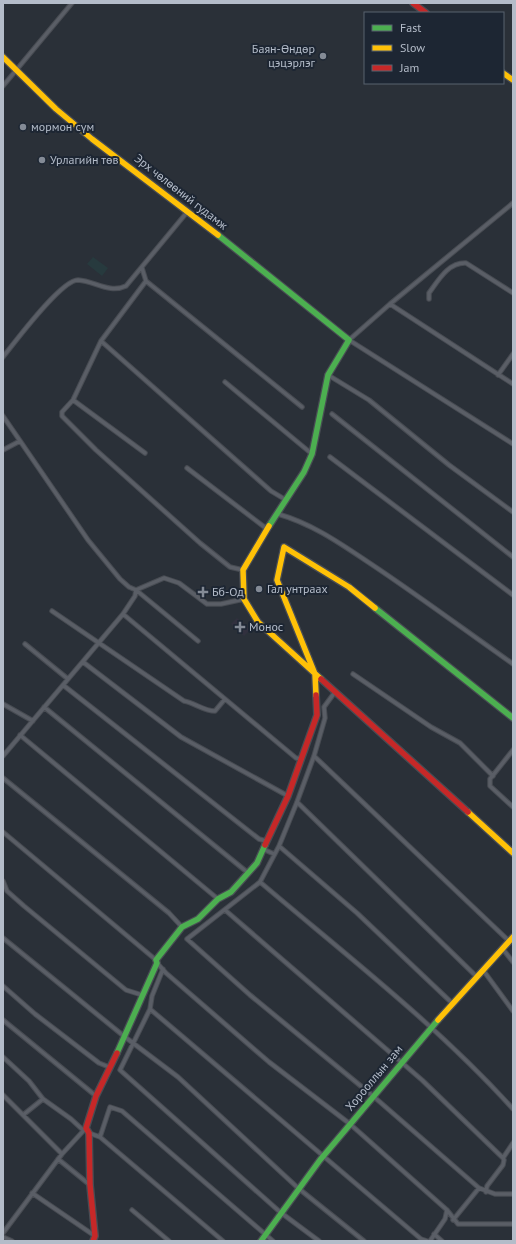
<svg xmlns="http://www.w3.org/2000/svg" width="516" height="1244" viewBox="0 0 516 1244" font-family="'PT Sans',sans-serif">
  <rect width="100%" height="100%" fill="#2a3038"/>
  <path fill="#31303e" d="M237 618 250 630 244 636 231 624Z"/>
  <path fill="#273a3e" d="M93 257 108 268 102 276 87 264Z"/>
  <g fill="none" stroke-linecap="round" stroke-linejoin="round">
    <g stroke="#484c53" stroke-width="5.5">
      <path id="street" d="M3 86 72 3
        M142 268 146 281 302 407
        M146 281 101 341 73 400 62 412V416L96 450 200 543 230 567 243 570
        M429 299V293C438 281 448 262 466 263L513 293
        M390 304 513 203
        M101 341 271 491 286 500
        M3 357C15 342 61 280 78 280 95 281 109 294 126 286L188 211
        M328 375 369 400 449 465 513 512
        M498 375 513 354
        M225 382 312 454
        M513 384 390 304 349 340 513 444
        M73 400 145 453
        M332 414 513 557
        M3 416 88 540 120 579 129 587 136 590 164 578 179 583 207 604H221L244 599
        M3 450 20 441
        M330 457 513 595
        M187 468 267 529
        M278 514C313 524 341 544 371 564 419 596 466 631 513 664
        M136 590 198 641
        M52 611 184 701C195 703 204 711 215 711L225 699
        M123 614 296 758 302 759
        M25 644 68 679
        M83 662 181 737 288 796
        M353 674 431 727 460 743 493 776
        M63 685 259 839 266 841
        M335 692 324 707 325 718 314 756 297 802 279 846 260 882 187 939 250 995 373 1096 479 1188 495 1194H513
        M3 704 33 721
        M44 707 247 872
        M20 735 218 899
        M513 750 490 779V786L513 807
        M3 756 123 614 135 596 136 590
        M314 756 509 941
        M3 778 169 913 182 927
        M297 802 477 977
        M3 832 156 960
        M279 846 357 913 452 1003
        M263 849 274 854
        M3 881 7 891 24 906 126 990 142 995
        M260 882C346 955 437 1025 513 1109
        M225 910 422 1080 503 1158
        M3 938 125 1037 178 1077 298 1188 364 1241
        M502 948 513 962
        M157 963 166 973 269 1062 350 1124 447 1210 458 1224H513
        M163 969 152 996 150 1009 120 1070 280 1212 319 1241
        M483 970 513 1011
        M3 986 35 1014 99 1063 109 1067
        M150 1009 421 1239 427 1241
        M3 1020 96 1096
        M3 1057 29 1081 43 1099 71 1119 83 1130
        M3 1095 62 1154
        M23 1115 43 1099
        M89 1133 100 1137 223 1241
        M100 1137 110 1107 122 1111 273 1241
        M58 1159 90 1185
        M486 1192 487 1186 503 1165 504 1160 503 1158 513 1143
        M32 1193 95 1236
        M132 1210 169 1241
        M453 1220 479 1188
        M3 1233 62 1154 86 1128
        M434 1234 442 1241
        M3 1237 12 1241
        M430 1241 445 1219 447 1210"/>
    </g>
    <g stroke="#484c53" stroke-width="8">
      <path id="fast" d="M218 235 349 340 328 375 312 454 304 472 269 526
        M375 608 513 718
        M117 1053 157 963 156 960 182 927 198 919 218 899 231 892 257 863 265 845
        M261 1241 320 1160 438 1020"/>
    </g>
    <g stroke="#484c53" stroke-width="8">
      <path id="slow" d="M3 57 56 109 92 139 218 235
        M503 73 513 80
        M269 526 243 570 244 599 258 622 321 679
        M316 695 315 674 277 580 284 547 349 587 375 608
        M468 812 513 853
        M438 1020 513 937"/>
    </g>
    <g stroke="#484c53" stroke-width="8">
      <path id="jam" d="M413 3 426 13
        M321 679 468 812
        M265 845 288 796 317 715 316 695
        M93 1241 95 1236 90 1185 89 1133 86 1128 96 1096 117 1053"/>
    </g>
    <use href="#street" stroke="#5a5e66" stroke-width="3.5"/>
    <use href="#fast" stroke="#4caf50" stroke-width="5.5"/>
    <use href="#slow" stroke="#ffc107" stroke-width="5.5"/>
    <use href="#jam" stroke="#c62828" stroke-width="5.5"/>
  </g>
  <g fill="#848b96" stroke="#1d2633" stroke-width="1.5">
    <circle cx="323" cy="56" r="4"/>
    <circle cx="23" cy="127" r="4"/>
    <circle cx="42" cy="160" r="4"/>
    <circle cx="259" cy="589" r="4"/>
    <path d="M201 586h4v4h4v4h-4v4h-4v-4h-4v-4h4z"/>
    <path d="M238 621h4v4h4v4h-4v4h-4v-4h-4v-4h4z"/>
  </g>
  <g text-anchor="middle" stroke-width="4" stroke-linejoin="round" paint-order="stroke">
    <g font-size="12" fill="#b4bcc9" stroke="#1d2633" text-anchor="start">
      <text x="315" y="53" text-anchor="end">Баян-Өндөр<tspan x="315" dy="14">цэцэрлэг</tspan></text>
      <text x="31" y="131">мормон сүм</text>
      <text x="50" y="164">Урлагийн төв</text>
      <text x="267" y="593">Гал унтраах</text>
      <text x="212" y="596">Бб-Од</text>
      <text x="249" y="631">Монос</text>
    </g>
    <g font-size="12" fill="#b4bcc9" stroke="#1d2633">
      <text transform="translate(181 192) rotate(38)" y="4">Эрх чөлөөний гудамж</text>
      <text transform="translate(374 1078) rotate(-50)" y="4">Хорооллын зам</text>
    </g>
  </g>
  <rect width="516" height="1244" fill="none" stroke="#b4bcc9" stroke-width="8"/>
  <rect x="364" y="12" width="140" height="72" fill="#1d2633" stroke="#59626f"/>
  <rect x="372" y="25" width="20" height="6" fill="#4caf50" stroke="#59626f"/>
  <text x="400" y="32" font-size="12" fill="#b4bcc9">Fast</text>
  <rect x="372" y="45" width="20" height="6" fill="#ffc107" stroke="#59626f"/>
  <text x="400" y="52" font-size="12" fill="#b4bcc9">Slow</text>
  <rect x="372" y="65" width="20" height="6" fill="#c62828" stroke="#59626f"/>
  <text x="400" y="72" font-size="12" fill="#b4bcc9">Jam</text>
</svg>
